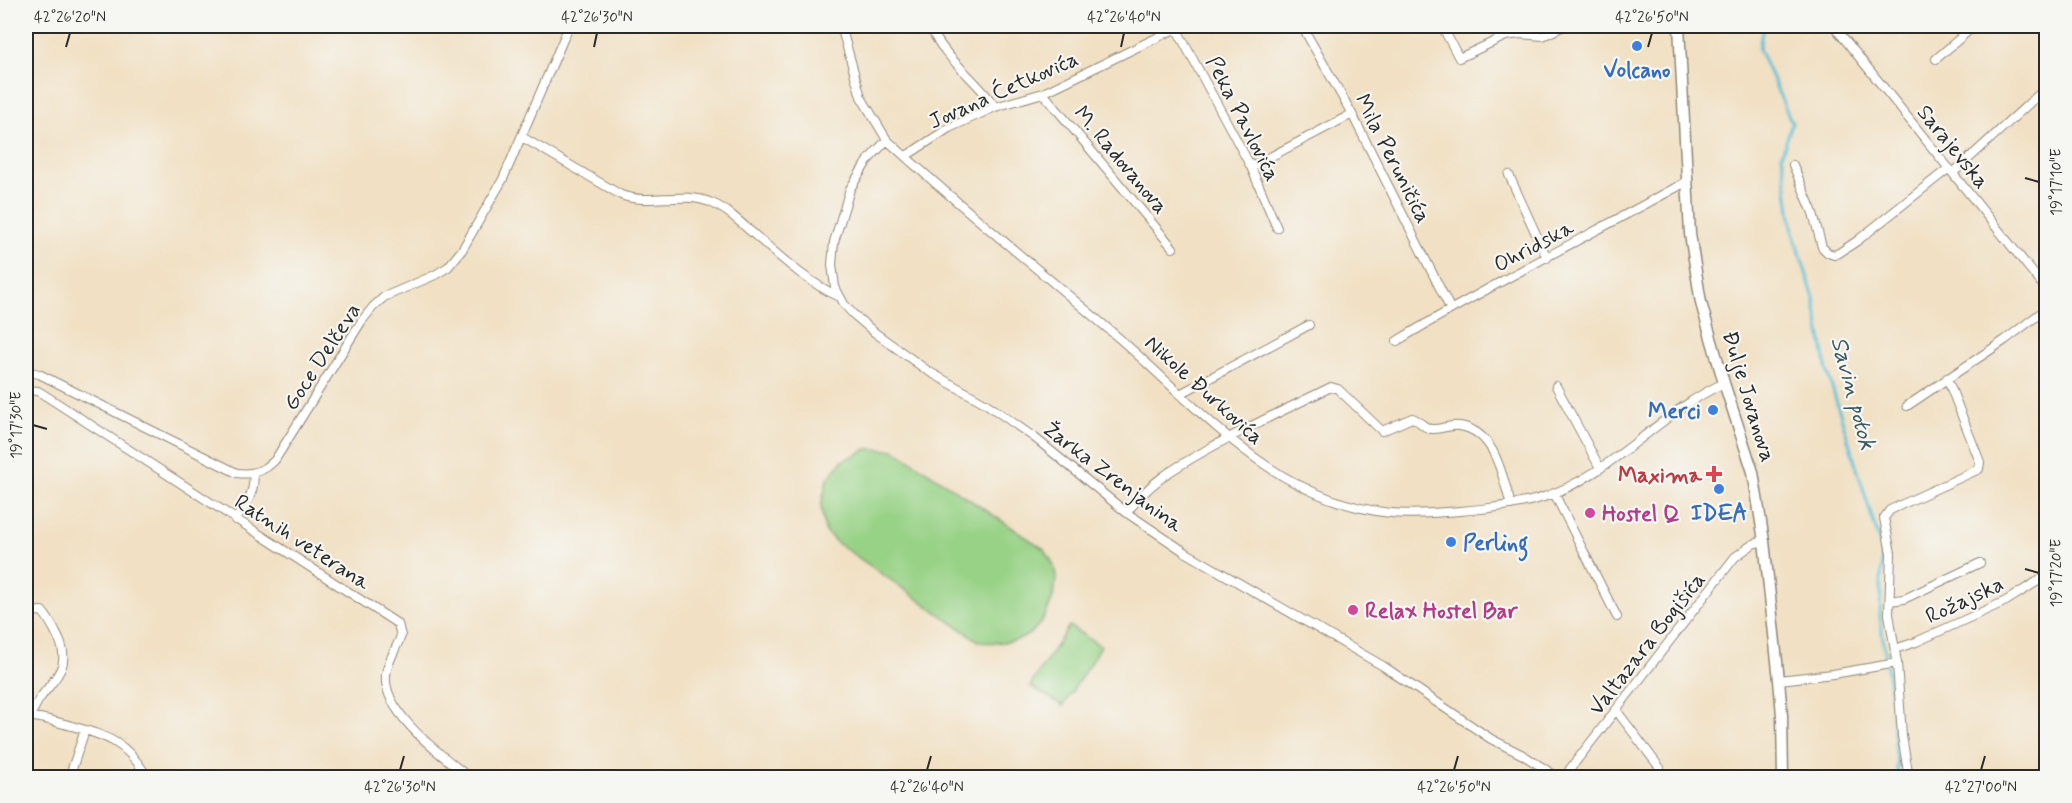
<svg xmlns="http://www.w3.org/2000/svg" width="2072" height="803" viewBox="0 0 2072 803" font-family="Mynerve,sans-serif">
  <rect width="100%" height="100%" fill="#f6f6f2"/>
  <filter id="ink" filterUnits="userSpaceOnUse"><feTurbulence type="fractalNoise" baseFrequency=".0167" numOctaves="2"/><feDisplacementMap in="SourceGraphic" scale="12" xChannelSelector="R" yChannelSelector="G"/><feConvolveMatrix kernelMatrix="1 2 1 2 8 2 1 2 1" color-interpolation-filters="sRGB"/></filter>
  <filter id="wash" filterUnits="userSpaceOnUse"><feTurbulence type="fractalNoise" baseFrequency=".008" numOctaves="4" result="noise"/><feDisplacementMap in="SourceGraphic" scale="24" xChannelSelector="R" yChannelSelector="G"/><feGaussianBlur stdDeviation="1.35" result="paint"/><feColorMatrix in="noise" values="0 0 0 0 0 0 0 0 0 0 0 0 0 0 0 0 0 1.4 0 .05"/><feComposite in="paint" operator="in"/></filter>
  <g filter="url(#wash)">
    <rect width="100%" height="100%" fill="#f1e0c3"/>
    <path fill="#98d286" stroke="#627e58" stroke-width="1.5" d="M867 449 895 450 1044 549C1048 556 1054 563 1055 570 1059 592 1045 625 1026 636 1012 644 995 643 980 642L836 542 825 531 821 506 827 480 842 461Z
      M1069 626 1101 646 1063 706 1030 686Z"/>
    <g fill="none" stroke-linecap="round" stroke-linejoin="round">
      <path stroke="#5abfd7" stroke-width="3" d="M1763 26 1759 49 1792 123 1782 154 1793 232 1814 298 1827 371 1882 550 1880 618 1891 695 1898 778"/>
    </g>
  </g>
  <g filter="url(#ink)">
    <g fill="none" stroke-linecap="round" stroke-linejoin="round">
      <g stroke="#8e8677" stroke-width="10">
        <path id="minor" d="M841 26 861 97 887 140C960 207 1038 269 1113 333 1199 406 1271 501 1391 513 1410 515 1428 513 1447 512 1478 510 1511 507 1541 498 1611 476 1659 413 1724 383
          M930 26C943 58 976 78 995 107
          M1175 26 1251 167 1277 228
          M1302 26 1352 114 1450 308
          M1442 26 1459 58 1506 36 1520 34 1543 36 1564 26
          M1834 26 2046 289
          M1936 59 1974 26
          M1043 93 1173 248
          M522 137 621 195C651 206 682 190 712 203 726 209 738 220 749 230 777 254 805 281 838 296
          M887 140 868 160 850 189 834 242 832 265 835 287 844 304 853 314 874 332 928 371 985 403 1035 438 1127 513 1185 552 1383 666 1491 739 1523 755 1559 778
          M906 156 949 128 995 107 1043 93 1181 26
          M1793 165 1813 213 1822 247 1828 253 1834 255 1839 253 1857 241 1949 168
          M1251 167 1352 114
          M1953 173 2046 88
          M1509 175 1547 258
          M1397 341C1491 284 1590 235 1686 182
          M26 371 39 374 237 473C253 475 264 471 275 460L361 322 373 307 384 297 435 275 448 267 462 250 503 179 569 26
          M1556 386 1600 468
          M26 390 38 391 46 396 398 624 401 636C396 649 387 662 386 675 382 713 443 756 470 778
          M1180 394 1309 325
          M1907 406 2005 340 2046 309
          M1554 493 1617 617
          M1127 513C1148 482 1178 466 1210 448 1249 426 1291 407 1331 387L1338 389 1382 431 1412 418C1420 420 1424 429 1432 429 1441 430 1450 424 1460 426 1496 432 1502 476 1511 505
          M235 520C246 505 256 492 253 473
          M1890 601 1904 599 1980 563
          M26 612 42 611C50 620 54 629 59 639 76 676 39 685 31 717
          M1895 649 1916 642 2006 601 2046 576
          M1779 680 1833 674 1897 663
          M1616 710 1660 768
          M26 716C42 717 56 722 72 726 110 737 127 743 148 778
          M69 778 85 730
          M1565 778 1570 769 1735 557 1753 544 1764 541
          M1909 778 1902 736 1897 663 1889 614 1891 553 1884 518 1890 510 1979 469 1980 462 1947 378"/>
      </g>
      <g stroke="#8e8677" stroke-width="13">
        <path id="tertiary" d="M1679 26 1690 234 1701 303 1724 383 1753 472 1764 541 1779 680 1782 715 1783 778"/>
      </g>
      <use href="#minor" stroke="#fff" stroke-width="8"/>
      <use href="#tertiary" stroke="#fff" stroke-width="10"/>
    </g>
  </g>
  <path fill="none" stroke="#2b2b2b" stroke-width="2" d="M66 47 70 33M594 47 597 33M1121 47 1124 33M1648 47 1652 33M2025 178 2039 182M33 425 47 429M2025 569 2039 573M400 770 404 756M927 770 931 756M1454 770 1458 756M1981 770 1985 756"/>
  <g fill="#3f7fe0" stroke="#f6f6f2" stroke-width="2">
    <circle cx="1637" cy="46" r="6"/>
    <circle cx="1713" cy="410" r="6"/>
    <circle cx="1719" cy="489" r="6"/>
    <circle cx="1451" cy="542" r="6"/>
  </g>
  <path fill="#e0444e" stroke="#f6f6f2" stroke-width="2" d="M1711 465h6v6h6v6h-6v6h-6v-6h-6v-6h6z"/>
  <g fill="#d1479c" stroke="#f6f6f2" stroke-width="2">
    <circle cx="1590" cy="513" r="6"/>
    <circle cx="1353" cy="610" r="6"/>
  </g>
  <g text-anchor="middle" stroke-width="4.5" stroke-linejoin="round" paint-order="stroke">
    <g font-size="22" font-weight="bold" fill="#366cbe" stroke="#f6f6f2">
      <text x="1637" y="77">Volcano</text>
      <text x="1701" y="418" text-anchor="end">Merci</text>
      <text x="1719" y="520">IDEA</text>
      <text x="1463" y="550" text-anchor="start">Perling</text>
    </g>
    <g font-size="22" fill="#2b2b2b" stroke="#f6f6f2">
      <text transform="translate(1003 89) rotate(-24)" y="8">Jovana Ćetkovića</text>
      <text transform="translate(1244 118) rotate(63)" y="8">Peka Pavlovića</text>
      <text transform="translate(1954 146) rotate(51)" y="8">Sarajevska</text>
      <text transform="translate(1394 158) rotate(63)" y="8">Mila Peruničića</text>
      <text transform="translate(1122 159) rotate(50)" y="8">M. Radovanova</text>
      <text transform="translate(1533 245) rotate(-28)" y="8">Ohridska</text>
      <text transform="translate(321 356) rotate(-57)" y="8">Goce Delčeva</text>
      <text transform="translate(1205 389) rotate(42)" y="8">Nikole Đurkovića</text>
      <text transform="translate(1750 396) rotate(73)" y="8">Đulje Jovanova</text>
      <text transform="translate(1114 476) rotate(37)" y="8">Žarka Zrenjanina</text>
      <text transform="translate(303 541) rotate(33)" y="8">Ratnih veterana</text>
      <text transform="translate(1964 599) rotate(-25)" y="8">Rožajska</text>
      <text transform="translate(1646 643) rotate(-52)" y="8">Valtazara Bogišića</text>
    </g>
    <g font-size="22" font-weight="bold" fill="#be3a42" stroke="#f6f6f2" text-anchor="end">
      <text x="1702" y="482">Maxima</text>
    </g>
    <g font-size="22" font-weight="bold" fill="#b23c85" stroke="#f6f6f2" text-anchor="start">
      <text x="1602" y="521">Hostel Q</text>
      <text x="1365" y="618">Relax Hostel Bar</text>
    </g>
    <g font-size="24" font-style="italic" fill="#39575f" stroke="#f6f6f2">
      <text transform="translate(1854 393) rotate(75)" y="8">Savin potok</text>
    </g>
  </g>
  <rect width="2072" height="803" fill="none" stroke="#f6f6f2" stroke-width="66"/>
  <rect x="33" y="33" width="2006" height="737" fill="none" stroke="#2b2b2b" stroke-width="2"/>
  <g font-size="15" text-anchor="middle" fill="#2b2b2b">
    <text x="70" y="22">42°26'20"N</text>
    <text x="597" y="22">42°26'30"N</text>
    <text x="1124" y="22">42°26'40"N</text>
    <text x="1652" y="22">42°26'50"N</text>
    <text transform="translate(2056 182) rotate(-90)" y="5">19°17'10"E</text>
    <text transform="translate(16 425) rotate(-90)" y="5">19°17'30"E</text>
    <text transform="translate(2056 573) rotate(-90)" y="5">19°17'20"E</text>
    <text x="400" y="792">42°26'30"N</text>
    <text x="927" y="792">42°26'40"N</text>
    <text x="1454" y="792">42°26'50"N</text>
    <text x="1981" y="792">42°27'00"N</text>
  </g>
</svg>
